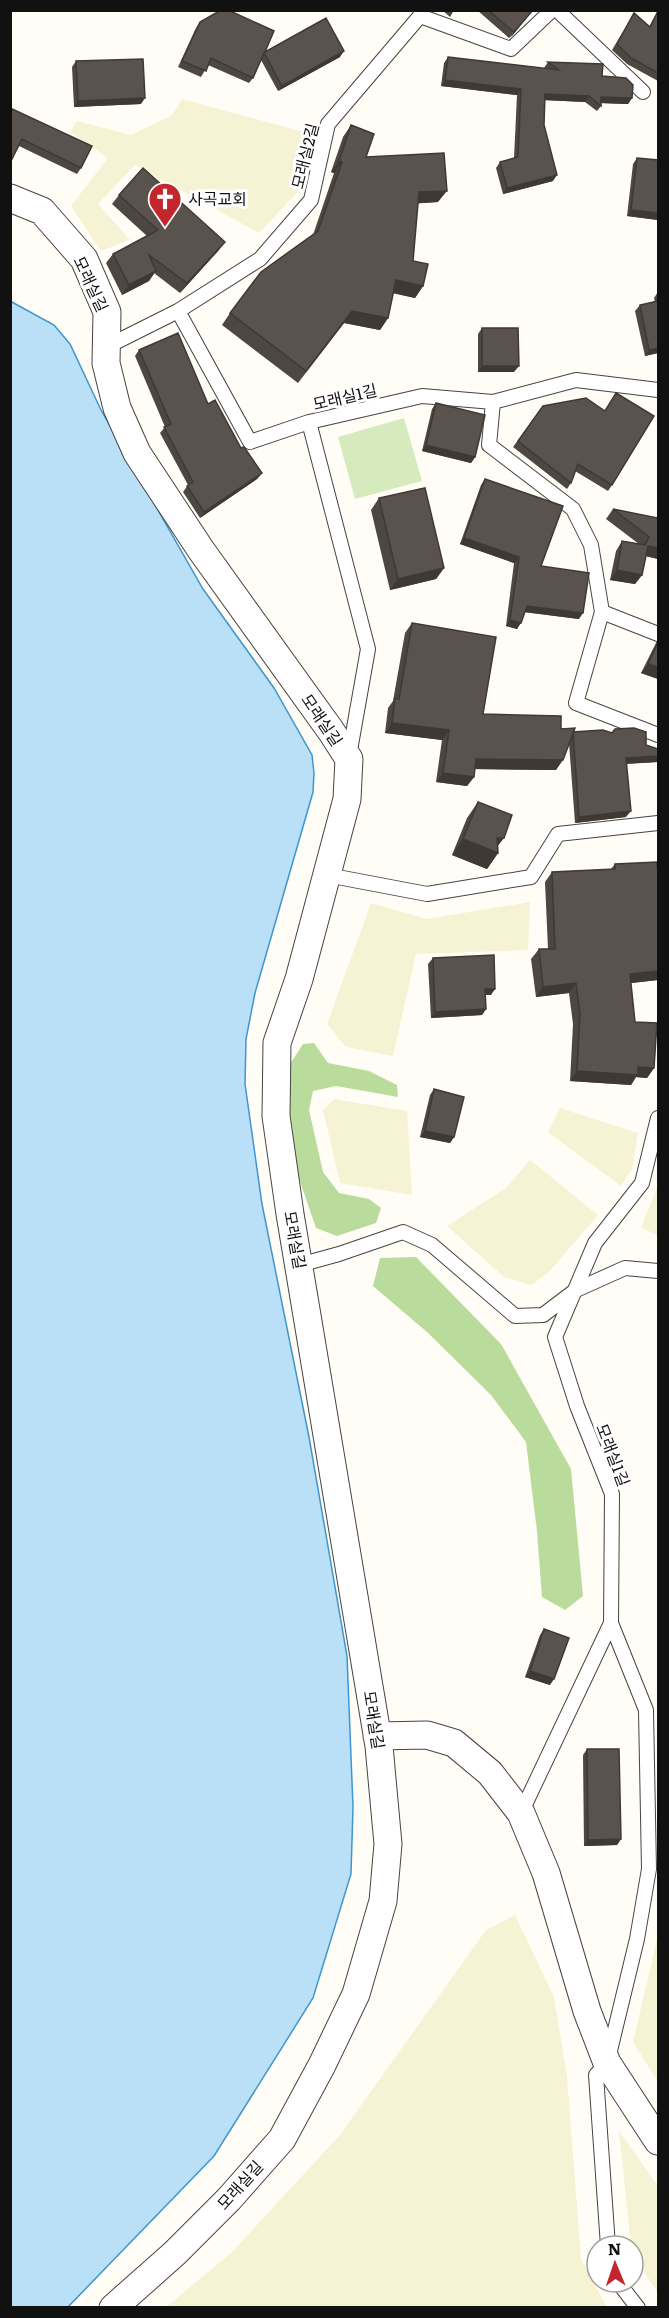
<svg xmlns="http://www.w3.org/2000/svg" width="669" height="2318" viewBox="0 0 669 2318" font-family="Literata,'Noto Sans KR',serif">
  <rect width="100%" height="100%" fill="#fffdf5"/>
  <path fill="#f6f3d4" d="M182 99 311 134 296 194 259 233 135 165 98 204 130 240 101 251 71 206 108 158 70 132 77 121 131 135 172 115Z
    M530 902 528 950 416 954 393 1056 346 1047 327 1024 371 903 427 919Z
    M334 1099 407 1111 412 1195 340 1183 323 1110Z
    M560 1108 638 1133 632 1169 621 1186 548 1132Z
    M530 1160 598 1215 548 1273 531 1285 504 1277 447 1226 506 1188Z
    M658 1186V1236L641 1227Z
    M515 1915 554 1997 567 2076 581 2259 607 2307H166L231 2253 339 2136 486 1930Z
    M658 1935V2082L633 2042Z
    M619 2131 658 2186V2293L633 2255V2246H631Z"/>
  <path fill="#d5ebbd" d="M404 418 422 481 355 499 338 437Z"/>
  <path fill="#b9dc9c" d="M314 1043 328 1063 369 1071 397 1085 398 1097 336 1086 313 1091 309 1110 323 1172 339 1193 369 1199 381 1208 376 1223 337 1236 316 1228 292 1158 285 1101 290 1064 303 1044Z
    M416 1257 501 1344 571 1469 583 1596 565 1610 542 1597 537 1531 526 1442 491 1395 427 1332 373 1286 380 1258Z"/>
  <path fill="#b9e0f7" stroke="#3f96cf" stroke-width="1.5" d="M10 301 54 325 70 344 101 410 203 589 274 688 312 755 314 773 313 792 255 993 246 1039 245 1084 262 1204 309 1437 347 1656 353 1807 351 1874 313 1998 214 2156 67 2308 10 2307Z"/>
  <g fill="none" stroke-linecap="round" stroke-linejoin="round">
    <g stroke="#444" stroke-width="16">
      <path id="service" d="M557 10 643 92
        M178 311 250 442 309 422
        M106 347 178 311 260 259 311 200 328 124 420 16 511 49 552 10
        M493 402 489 445 573 509 591 545 602 612 576 703 658 735
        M602 612 658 634
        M349 756 368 649 309 422 422 396 493 402 576 380 658 390
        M327 875 427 894 531 877 558 834 658 823
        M299 1265 339 1254 403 1232 432 1245 515 1316 543 1315 576 1290 625 1268 658 1271
        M521 1813 611 1623 612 1494 577 1406 555 1337 595 1243 642 1183 658 1118
        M608 2246 596 2075 607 2063 637 1939 649 1869 646 1710 611 1623
        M618 2282 638 2308"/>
    </g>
    <g stroke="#444" stroke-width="29">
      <path id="minor" d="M10 198 42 211 84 259 107 312 106 363 117 408 137 453 201 550 331 731 349 759 347 799 299 979 277 1043 276 1116 290 1214 379 1746 388 1844 383 1901 356 1994 322 2065 282 2139 229 2199 175 2253 113 2308
        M377 1736 427 1735 454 1743 490 1773 521 1813 546 1873 587 2011 607 2063 658 2141"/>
    </g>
    <use href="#service" stroke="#fff" stroke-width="14"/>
    <use href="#minor" stroke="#fff" stroke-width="27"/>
  </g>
  <path fill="#4d4742" d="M442 10H454L450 17Z
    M477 10H533L509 38Z
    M658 11V81L627 64 612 50 634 13 649 27Z
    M200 22 265 52 340 57 278 91 261 60 253 78 249 83 208 65 201 77 178 67 196 28Z
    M448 57 546 69 544 68 548 62 602 76 632 98 628 104 601 103V106L597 111 585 102 545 100 544 125 553 181 503 194 496 168 500 162 514 158 517 95 441 86 444 63Z
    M76 61 141 104 74 107 72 67Z
    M10 108 81 168 77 174 19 146 10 162Z
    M351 125 366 157 438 202 418 203 413 261 423 286 415 298 393 293 388 318 380 330 344 323 298 383 222 325 230 313 313 235 334 173 331 172 343 137Z
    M637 158 658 160V220L627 216 633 164Z
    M119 195 225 242 218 251 180 293 154 273 149 281 122 295 106 263 113 254 147 236 112 204Z
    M658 292V353L645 356 635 311 640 305 655 302 654 298Z
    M482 328 514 372H478V334Z
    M139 350 208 404 241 448 262 473 257 479 200 518 183 492 188 485 160 433 165 427 135 356Z
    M436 403 475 457 471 463 422 451 432 409Z
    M543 406 612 485 608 491 575 471 571 483 567 489 513 447Z
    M485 479 541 566 579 619 525 612 517 629 506 626 514 563 460 544 481 485Z
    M379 498 444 568 436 579 390 590 371 510Z
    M613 509 658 518V559L646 556 642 575 635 584 610 580 616 551 622 541 639 544 606 519Z
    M412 623 483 714 574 732 612 733 615 729 646 745 658 749V762L626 764V817L575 823 569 743 556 770 475 769 474 777 467 786 436 782 442 740 385 733 388 708 393 701 405 633Z
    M658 639V679L641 673Z
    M478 802 498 846V853L487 869 452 855 467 818Z
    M658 863V980L631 983 635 1022 654 1068 647 1078 636 1077 631 1085 570 1081 573 1024 569 993 536 997 531 959 539 949H548L545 882 552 872 611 869 615 864 657 865Z
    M433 958 491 995H486V1009L482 1015 431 1018 428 964Z
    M434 1089 454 1137 450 1143 420 1137 430 1095Z
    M544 1629 550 1685 525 1677 540 1635Z
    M587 1749 621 1839 617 1845 584 1846 583 1755Z"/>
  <path fill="#3f3936" d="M533 10 513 35 509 38 514 32Z
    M344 51 340 57 278 91 282 86Z
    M445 80 521 89 517 95 441 86Z
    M545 94 589 96 585 102 541 100Z
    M601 97 632 98 628 104 597 103Z
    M145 98 141 104 74 107 78 101Z
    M339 161 342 162 334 173 331 172Z
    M557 175 553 181 503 194 507 188Z
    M447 191 438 202 410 204 419 192Z
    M631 210 658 213V220L627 216Z
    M225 242 218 251 180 293 187 283Z
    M156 271 149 281 122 295 129 285Z
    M396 280 423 286 415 298 388 292Z
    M352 311 388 318 380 330 344 323 298 383Z
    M658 348V353L645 356 649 350Z
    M482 366H519L514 372H478Z
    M426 445 475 457 471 463 422 451Z
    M262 473 257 479 200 518 204 512Z
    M464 538 519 557 514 563 460 544Z
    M648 546 658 548V559L641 555Z
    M444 568 436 579 390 590 398 579Z
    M617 570 642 575 635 584 610 580Z
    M527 606 583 613 579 619 523 612Z
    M510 620 521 623 517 629 506 626Z
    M648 664 658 667V679L641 673Z
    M392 723 449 730 442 740 385 733Z
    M658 756V762L621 764 626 758Z
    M476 759 563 760 556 770 470 769Z
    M443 773 474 777 467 786 436 782Z
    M631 811 626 817 575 823 579 817Z
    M504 838 494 851 498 853 487 869 452 855 463 839Z
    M658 971V980L623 984 630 974Z
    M576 983 569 993 536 997 543 987Z
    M485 989H495L491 995H481Z
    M486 1009 482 1015 431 1018 435 1012Z
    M638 1067 654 1068 647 1078 636 1077 631 1085 570 1081 577 1071Z
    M425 1131 454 1137 450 1143 420 1137Z
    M530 1671 554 1679 550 1685 525 1677Z
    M621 1839 617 1845 584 1846 588 1840Z"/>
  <path fill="#5a524d" stroke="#3f3936" stroke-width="1.5" d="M221 10H228L274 31 265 52 326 18 344 51 282 86 264 53 253 78 211 58 206 71 182 61 200 22Z
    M488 10H533L514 32Z
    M658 11V73L631 58 617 44 634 13 650 27Z
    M448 57 559 70 548 62 603 64 602 76 626 78 633 85 632 98 601 97V106L589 96 545 94 544 125 557 175 507 188 500 162 518 157 521 89 445 80Z
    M143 59 145 98 78 101 76 61Z
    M10 108 92 146 81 168 22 139 11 161 10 160Z
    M351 125 374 134 366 157 444 153 447 191 419 192 413 261 428 264 423 286 396 280 388 318 352 311 306 371 230 313 261 272 318 231 342 162 339 161Z
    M637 158 658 160V213L631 210Z
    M143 168 225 242 187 283 149 255 156 271 129 285 113 254 158 230 119 195Z
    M658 301V348L649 350 640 305Z
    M482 328H518L519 366H482Z
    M178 333 208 404 215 400 241 448 244 447 262 473 204 512 187 486 193 482 164 427 171 424 139 350Z
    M616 393 654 416 612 485 578 464 571 483 518 441 543 406 586 398 605 411Z
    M436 403 485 415 475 457 426 445Z
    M485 479 563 506 541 566 589 573 583 613 527 606 521 623 510 620 519 557 464 538Z
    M425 488 444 568 398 579 379 498Z
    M613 509 658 518V548L648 546 642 575 617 570 622 541 645 545 649 537Z
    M412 623 496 637 483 714 561 716V729L575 728 563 760 476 759 474 777 443 773 449 730 392 723 395 698 399 699Z
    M658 642V667L648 664Z
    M634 728 646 732V745L658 749V756L626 758 631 811 579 817 573 732 603 730 612 733 615 729Z
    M478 802 512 815 504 838H497L498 853 463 839Z
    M657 862 658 873V870V971L630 974 635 1022 657 1023 654 1068 638 1067V1075L577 1071 580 1014 576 983 543 987 539 949H555L552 872 615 869V864Z
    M494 955 495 989H485L486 1009 435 1012 433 958Z
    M434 1089 464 1097 454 1137 425 1131Z
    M544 1629 569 1638 554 1679 530 1671Z
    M587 1749H619L621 1839 588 1840Z"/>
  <defs>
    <g id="church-pin" transform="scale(1.725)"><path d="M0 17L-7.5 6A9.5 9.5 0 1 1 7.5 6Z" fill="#c4262e" stroke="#fff"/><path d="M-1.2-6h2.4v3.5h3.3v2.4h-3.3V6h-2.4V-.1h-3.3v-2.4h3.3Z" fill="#fff"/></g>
  </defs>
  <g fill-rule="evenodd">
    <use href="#church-pin" x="165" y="199"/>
  </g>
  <g text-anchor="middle" stroke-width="6" stroke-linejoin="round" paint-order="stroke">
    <g font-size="16" fill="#111" stroke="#fff">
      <text transform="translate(305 156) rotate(-76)" y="6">모래실2길</text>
      <text transform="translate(91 284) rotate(65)" y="6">모래실길</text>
      <text transform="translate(345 397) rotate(-13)" y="6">모래실1길</text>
      <text transform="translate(322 720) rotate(56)" y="6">모래실길</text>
      <text transform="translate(295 1240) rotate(80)" y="6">모래실길</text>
      <text transform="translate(613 1455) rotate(69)" y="6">모래실1길</text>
      <text transform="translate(374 1720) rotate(81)" y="6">모래실길</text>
      <text transform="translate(240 2185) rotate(-48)" y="6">모래실길</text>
    </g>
    <g font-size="16" fill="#111" stroke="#fff" text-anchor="start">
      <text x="188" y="205">사곡교회</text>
    </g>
  </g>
  <rect width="669" height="2318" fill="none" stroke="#111111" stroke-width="24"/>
  <g transform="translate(615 2264) rotate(358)"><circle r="28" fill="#ffffff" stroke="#a0a0a0" stroke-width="1.5"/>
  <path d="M0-4.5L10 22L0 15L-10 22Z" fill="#c4262e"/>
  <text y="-9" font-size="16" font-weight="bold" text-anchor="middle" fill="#111111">N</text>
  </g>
</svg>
